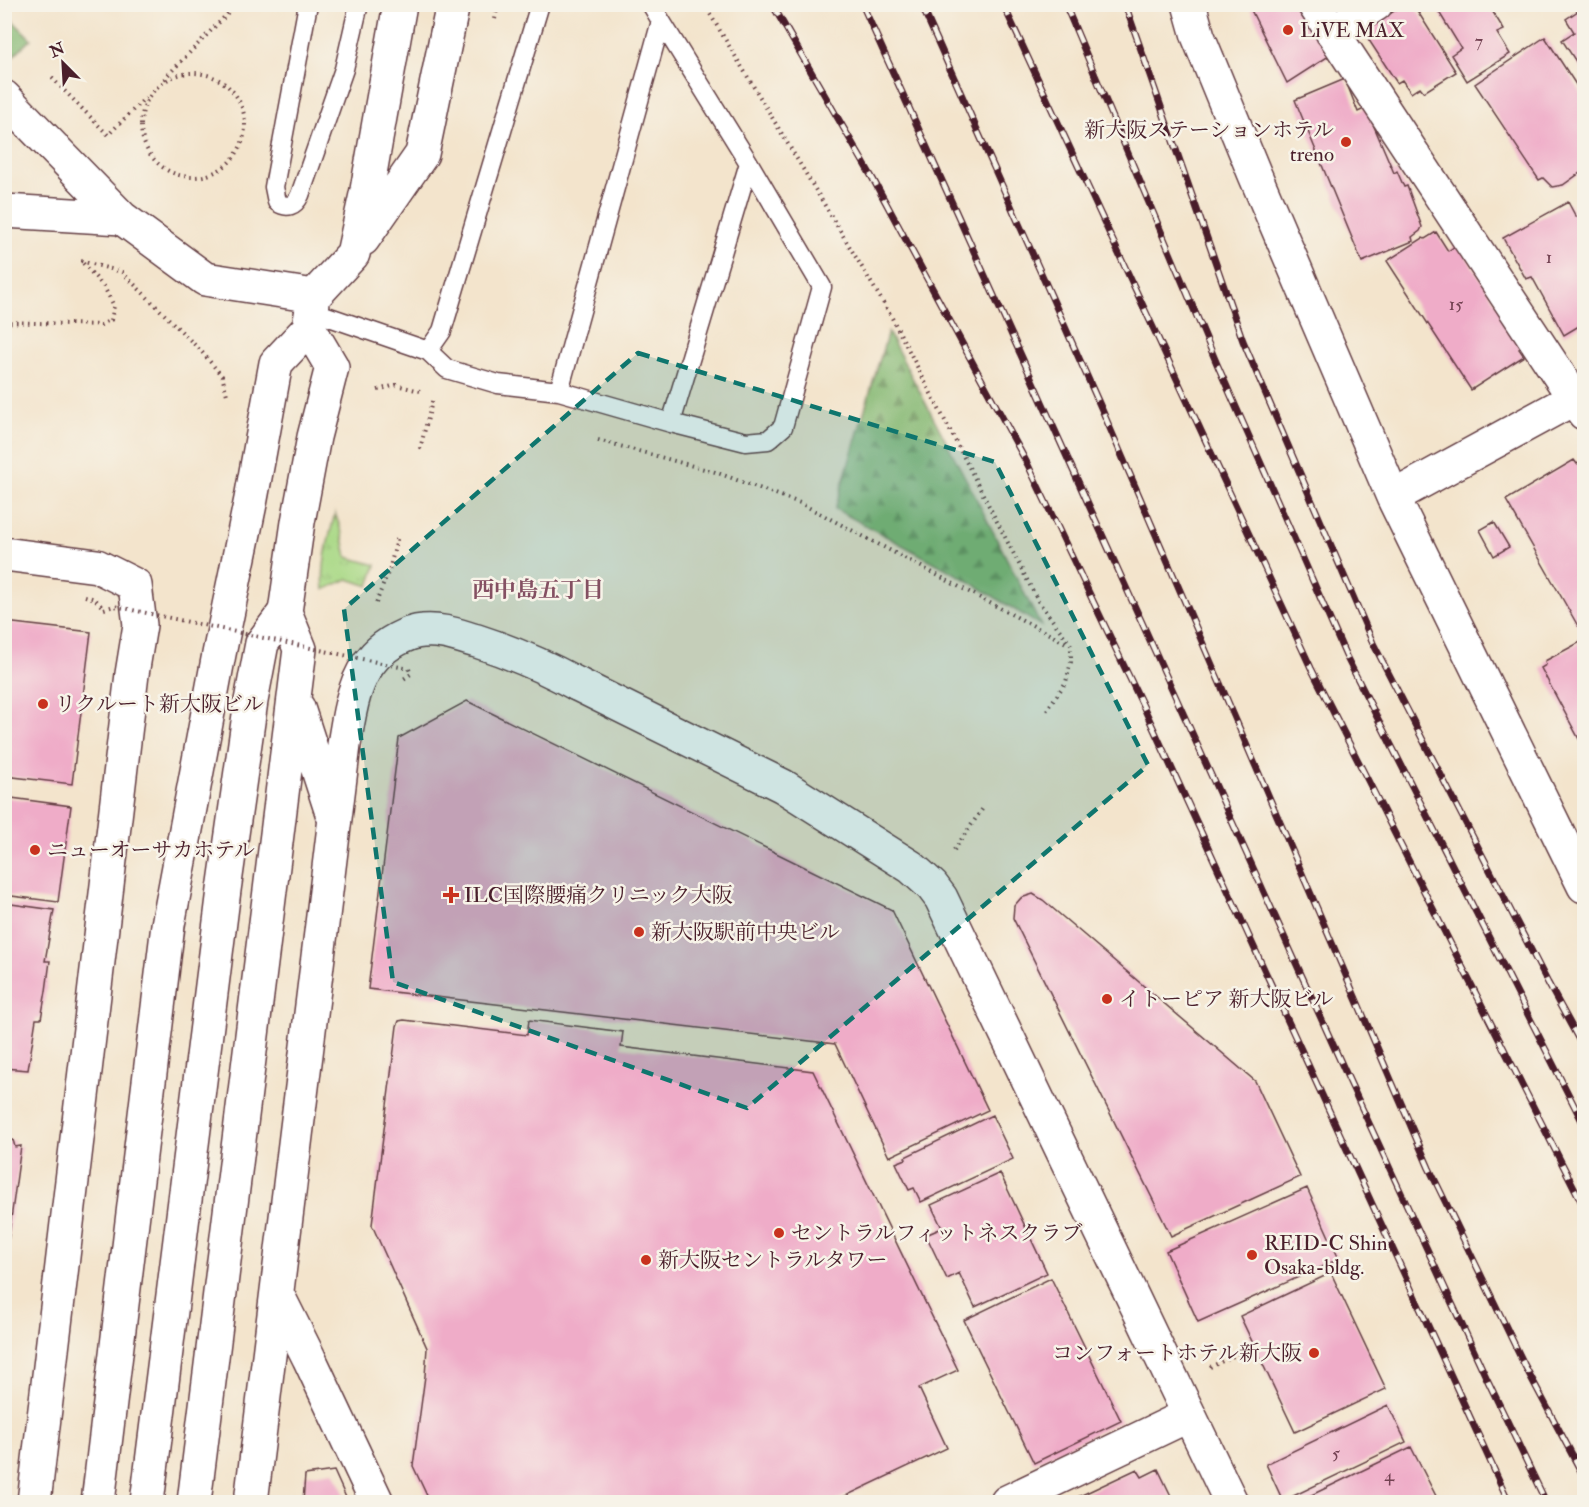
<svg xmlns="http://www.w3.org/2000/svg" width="1589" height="1507" viewBox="0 0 1589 1507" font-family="'IM FELL Double Pica','Noto Serif JP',serif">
  <defs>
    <pattern id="grass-tufts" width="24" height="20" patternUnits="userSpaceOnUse" patternTransform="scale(1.5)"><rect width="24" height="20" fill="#aad987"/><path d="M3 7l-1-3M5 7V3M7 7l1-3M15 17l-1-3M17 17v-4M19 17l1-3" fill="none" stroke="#94ba75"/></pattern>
    <pattern id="forest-firs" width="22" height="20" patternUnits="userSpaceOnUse" patternTransform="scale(1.5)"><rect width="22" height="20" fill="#87b974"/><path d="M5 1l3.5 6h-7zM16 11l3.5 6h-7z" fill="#70965f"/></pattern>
  </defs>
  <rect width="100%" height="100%" fill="#f7f3e8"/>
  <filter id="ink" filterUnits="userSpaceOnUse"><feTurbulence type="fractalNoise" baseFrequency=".0167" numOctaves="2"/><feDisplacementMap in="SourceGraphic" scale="12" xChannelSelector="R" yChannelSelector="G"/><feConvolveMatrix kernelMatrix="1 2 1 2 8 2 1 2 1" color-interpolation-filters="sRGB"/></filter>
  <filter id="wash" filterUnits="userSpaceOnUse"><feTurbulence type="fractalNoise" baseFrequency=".008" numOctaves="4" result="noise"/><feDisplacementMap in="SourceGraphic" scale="24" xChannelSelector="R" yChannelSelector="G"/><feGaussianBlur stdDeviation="1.35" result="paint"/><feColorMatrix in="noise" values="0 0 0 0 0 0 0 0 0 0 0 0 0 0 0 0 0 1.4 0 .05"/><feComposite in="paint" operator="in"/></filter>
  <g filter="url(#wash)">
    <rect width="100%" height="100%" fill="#f3e4cc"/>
    <path fill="url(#grass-tufts)" stroke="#7a7c59" stroke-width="1.5" d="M335 513 342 533 347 557 376 565 369 586 348 579 324 590C321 564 329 538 335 513Z"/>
    <path fill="url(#forest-firs)" stroke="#686c50" stroke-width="1.5" d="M4 12 31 39 10 59 5 54Z
      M888 332 973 492 1041 626 967 580 835 509Z"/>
    <g id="blocks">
      <path fill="#efacc8" d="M1248 4H1298L1332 54 1287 83Z
        M1405 4H1413L1456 72 1424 92 1420 87 1411 93 1402 80 1397 83 1363 31Z
        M1434 4H1488L1504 30 1497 33 1510 54 1467 81 1451 55 1461 48Z
        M1584 7V74L1562 40 1574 32 1566 19Z
        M1545 37 1584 97V170L1563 185 1552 187 1543 178 1539 180 1475 84Z
        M1345 79 1358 112 1366 108 1394 173 1397 171 1404 187 1407 186 1422 227 1420 231 1412 237 1413 241 1362 262 1295 100Z
        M1568 202 1576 217 1584 212V323L1564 335 1532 277 1526 279 1503 238Z
        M1436 232 1448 251 1458 244 1524 346 1519 349 1524 356 1471 390 1387 261 1423 238 1425 239Z
        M1574 460 1577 464 1584 460V627L1582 623 1578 626 1506 500Z
        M1494 522 1509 547 1494 556 1480 530Z
        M5 622 91 632 72 784 5 776Z
        M1584 640V735L1579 739 1541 668 1546 665 1545 661Z
        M467 701 892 910 988 1110 889 1157 835 1044 368 989 399 738Z
        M4 797 71 806 58 902 4 895Z
        M1033 894 1043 900 1255 1081 1300 1177 1171 1236 1013 918 1014 906 1021 898Z
        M4 903 54 910 45 961H50L46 991 41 1019H36L28 1070 4 1068Z
        M404 1020 527 1035 529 1020 623 1032 621 1047 813 1071 958 1370 919 1388 947 1448 833 1502H430L413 1466 425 1376 427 1348 372 1225 397 1026 399 1021Z
        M992 1115 1013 1159 921 1202 914 1188 909 1190 896 1163 906 1159 905 1157Z
        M13 1140 15 1147 21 1146 6 1256 4 1142Z
        M1000 1173 1047 1273 975 1307 959 1273 947 1279 926 1235 942 1228 931 1205Z
        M1307 1188 1339 1259 1198 1322 1166 1251Z
        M1331 1273 1386 1389 1295 1432 1240 1316Z
        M1051 1278 1121 1421 1034 1463 964 1320Z
        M1388 1405 1406 1442 1283 1501 1266 1464Z
        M1411 1447 1439 1502H1297Z
        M1137 1469 1142 1477 1158 1469 1174 1502H1067Z
        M334 1471 348 1502H303L305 1475Z"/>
    </g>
  </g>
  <g filter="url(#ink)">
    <use href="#blocks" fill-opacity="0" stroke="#633d43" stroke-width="1.5"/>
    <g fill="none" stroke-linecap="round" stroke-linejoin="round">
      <g stroke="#633d43" stroke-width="21">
        <path id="lane" d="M308 4 274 187 277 202C287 209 295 206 300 195L344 69 359 4
          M312 311 428 351 447 369 498 384 559 391 661 21 651 4
          M428 351 442 331 540 4
          M559 391 671 423 749 163 661 21
          M671 423 746 442 768 440 783 427 822 287 749 163"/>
      </g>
      <g stroke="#633d43" stroke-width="36">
        <path id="street" d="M1314 4 1584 413
          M1332 32 1376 4
          M4 97 122 218 205 279 314 296
          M4 211 122 218
          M363 239 422 154 453 4
          M4 554 97 566 135 585 140 625 132 674 34 1502
          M298 708 332 813
          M278 1296 309 1358 377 1502
          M98 1502 168 925 219 654 251 499 276 363 309 328 314 296 353 254 367 190 400 4
          M194 1502 300 649 285 612 298 522 314 437 332 367 309 328
          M251 1502 344 745C349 715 353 679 375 656 386 644 407 632 423 631 441 629 459 636 477 641 514 653 542 665 577 684"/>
      </g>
      <g stroke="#633d43" stroke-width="36">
        <path id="secondary" d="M1189 4 1198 36 1255 175 1393 497 1584 886
          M1393 497 1584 393
          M577 684 783 786 911 867 932 886 941 898 1231 1502
          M1007 1502 1189 1415"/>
      </g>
      <g stroke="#633d43" stroke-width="36">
        <path id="highway" d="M147 1502 224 890 251 701 262 643 285 612"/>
      </g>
      <path stroke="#633d43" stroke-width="4" stroke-dasharray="1.5 4.5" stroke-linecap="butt" d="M704 4 890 314 1038 601 1071 645V662L1066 682 1046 711
        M495 19 498 4
        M141 125a52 52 0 1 1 104 0a52 52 0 1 1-104 0Z
        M52 78 108 135 146 97
        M164 79 237 4
        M4 165H5
        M81 261 122 272 201 351 222 376 227 395
        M4 322 101 325 111 320 114 306 104 287 81 261
        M378 390 396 385 420 391
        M598 440 715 472 800 503 1068 644
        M420 449 433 398
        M376 603 389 570 398 536
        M954 850 983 808
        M1210 1367 1255 1346"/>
      <use href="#lane" stroke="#fff" stroke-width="18"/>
      <use href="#street" stroke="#fff" stroke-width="33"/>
      <use href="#secondary" stroke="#fff" stroke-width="33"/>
      <use href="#highway" stroke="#fff" stroke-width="33"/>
      <g stroke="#4a1f2b" stroke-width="7">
        <path id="rail" d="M772 4 873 179 1028 465 1145 710 1509 1502
          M862 4 1349 1080 1486 1377 1546 1502
          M921 4 1103 412 1429 1168 1524 1364 1584 1477
          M1003 4 1311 668 1584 1207
          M1065 4 1217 364 1346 656 1584 1125
          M1125 4 1243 341 1373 643 1548 983 1584 1049"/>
      </g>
      <use href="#rail" stroke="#f7f3e8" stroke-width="4.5" stroke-dasharray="14" stroke-linecap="butt"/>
      <path stroke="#633d43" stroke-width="4" stroke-dasharray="1.5 4.5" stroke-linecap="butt" d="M85 596 95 599 104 609 114 606 409 669 411 674 402 680"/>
    </g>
  </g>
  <path fill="#0f766e" fill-opacity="0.2" stroke="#0f766e" stroke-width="4.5" stroke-dasharray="12 8" stroke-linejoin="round" d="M638 353 995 462 1148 765 747 1108 393 982 344 609Z"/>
  <g fill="#c8321e" stroke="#f7f3e8" stroke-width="2">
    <circle cx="1288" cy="30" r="6"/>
    <circle cx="1346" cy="142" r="6"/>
    <circle cx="43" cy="704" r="6"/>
    <circle cx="35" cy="850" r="6"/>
    <path d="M448 886h6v6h6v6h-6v6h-6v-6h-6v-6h6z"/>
    <circle cx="639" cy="932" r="6"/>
    <circle cx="1107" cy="999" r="6"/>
    <circle cx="779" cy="1233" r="6"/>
    <circle cx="1252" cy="1255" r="6"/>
    <circle cx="646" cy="1260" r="6"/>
    <circle cx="1314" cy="1353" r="6"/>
  </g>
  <g text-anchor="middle" stroke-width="5" stroke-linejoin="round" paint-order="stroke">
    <g font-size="18" fill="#734252">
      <text x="1479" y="47">7</text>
      <text x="1549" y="263">1</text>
      <text x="1456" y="310">15</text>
      <text x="1336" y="1459">5</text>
      <text x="1389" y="1481">4</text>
    </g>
    <g font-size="21" fill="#4a1f2b" stroke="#f7f3e8" text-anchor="start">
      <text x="1300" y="37">LiVE MAX</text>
      <text x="1334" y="137" text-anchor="end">新大阪ステーションホテル<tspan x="1334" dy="24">treno</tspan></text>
      <text x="55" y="711">リクルート新大阪ビル</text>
      <text x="47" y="857">ニューオーサカホテル</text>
      <text x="464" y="902">ILC国際腰痛クリニック大阪</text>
      <text x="651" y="939">新大阪駅前中央ビル</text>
      <text x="1119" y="1006">イトーピア 新大阪ビル</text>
      <text x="791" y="1240">セントラルフィットネスクラブ</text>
      <text x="1264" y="1250">REID-C Shin<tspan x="1264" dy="24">Osaka-bldg.</tspan></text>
      <text x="658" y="1267">新大阪セントラルタワー</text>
      <text x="1302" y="1360" text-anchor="end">コンフォートホテル新大阪</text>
    </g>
    <g font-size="22" font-weight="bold" fill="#845062" stroke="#f7f3e8">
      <text x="538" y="597">西中島五丁目</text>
    </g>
  </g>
  <rect width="1589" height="1507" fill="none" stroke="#f7f3e8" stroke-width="24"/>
  <g transform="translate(63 63) rotate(336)" stroke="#f7f3e8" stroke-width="4.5" paint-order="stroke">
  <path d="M0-4.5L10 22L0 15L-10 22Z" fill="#4a1f2b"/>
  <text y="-9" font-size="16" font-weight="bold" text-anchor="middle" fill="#4a1f2b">N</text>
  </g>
</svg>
